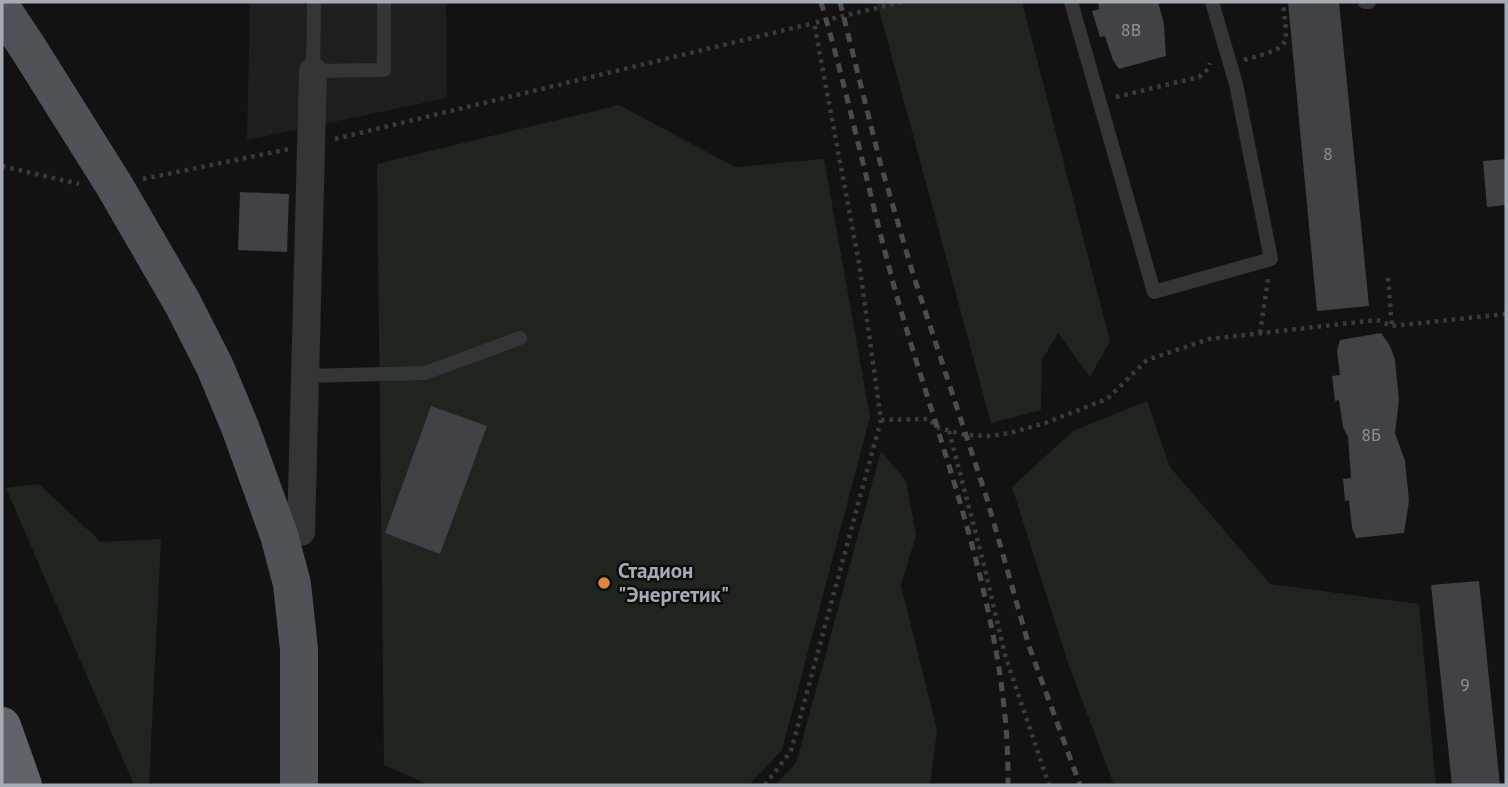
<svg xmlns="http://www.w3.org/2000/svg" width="1508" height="787" viewBox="0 0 1508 787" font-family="'PT Sans',sans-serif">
  <rect width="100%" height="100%" fill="#121213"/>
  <path fill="#1e1e20" d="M250 2H446L447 98 247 140Z"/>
  <path fill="#1f251e" d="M877 2H1022L1110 341 1090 377 1058 333 1042 360 1041 410 991 423Z
    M619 105 735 167 824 159 870 417 782 750 749 785H429L384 765 377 164Z
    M1147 401 1170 467 1270 584 1419 604 1436 785H1114L1068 663 1012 487 1073 431Z
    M881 451 906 481 916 535 901 585 937 730 930 785H775L796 763Z
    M39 484 101 542 161 539 149 785H134L6 488Z"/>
  <path fill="#414246" d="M1098 2H1158L1164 24 1166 56 1119 69 1113 60 1105 36 1100 37 1092 11 1099 9Z
    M1288 2H1339L1369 306 1317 311Z
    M1506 159V205L1487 207 1483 161Z
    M240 192 289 194 287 252 238 250Z
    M1381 333 1390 346 1395 360 1399 400 1395 433 1405 461 1409 501 1404 533 1356 538 1352 528 1349 500 1345 501 1343 479 1351 478 1348 437 1343 427 1339 400 1335 401 1332 376 1340 375 1337 351 1340 340Z
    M431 406 487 426 440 554 385 533Z
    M1479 581 1500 785H1452L1431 585Z"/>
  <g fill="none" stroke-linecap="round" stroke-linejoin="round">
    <path stroke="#393c3e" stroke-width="4.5" stroke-dasharray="3.5 5" stroke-linecap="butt" d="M1244 60C1292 46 1288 50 1283 2
      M1116 97 1199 77 1208 69 1210 63
      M335 139 814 23
      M2 166 79 184
      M143 179 289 149
      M1388 278 1392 326
      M1260 333 1268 279
      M881 420 929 419 936 427 965 435 991 436 1010 433 1045 423 1107 399 1147 360 1209 339 1377 320 1392 326 1506 314
      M949 431 984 565 1005 655 1049 785
      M765 785 791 751 881 420 859 263 814 23 901 2"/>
    <path stroke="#333537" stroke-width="14" d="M314 2 313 71 384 70V2
      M1071 2 1154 292 1271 259 1236 84 1212 2
      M1365 2H1369
      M305 376 425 373 520 338"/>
    <path stroke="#333537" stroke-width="28" d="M279 535 301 532 313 71"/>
    <path stroke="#4f5256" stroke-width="38" d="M2 9 28 48 114 185 183 304 215 367 240 427 279 535 292 584 299 649V785"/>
    <path stroke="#606468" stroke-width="38" d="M2 726 23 785"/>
    <path stroke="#4a4d50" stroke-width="5" stroke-dasharray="9 7" stroke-linecap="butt" d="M821 2C849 97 869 194 895 290 940 449 1010 618 1008 785
      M840 2 880 162 913 274 987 499 1029 646 1080 785"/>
  </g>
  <circle fill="#dd873f" stroke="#0d0d0e" stroke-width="2.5" cx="604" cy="583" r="7"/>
  <g text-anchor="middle" stroke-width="5" stroke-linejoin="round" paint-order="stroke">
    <g font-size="18" fill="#8b9197">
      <text x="1131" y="36">8В</text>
      <text x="1328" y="160">8</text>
      <text x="1371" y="441">8Б</text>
      <text x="1465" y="691">9</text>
    </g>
    <g font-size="21" font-weight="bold" fill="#a4abb2" stroke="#0d0d0e" text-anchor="start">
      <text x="618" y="578">Стадион<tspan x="618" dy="24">"Энергетик"</tspan></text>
    </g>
  </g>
  <rect width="1508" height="787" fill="none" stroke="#a4abb2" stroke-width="7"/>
</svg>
